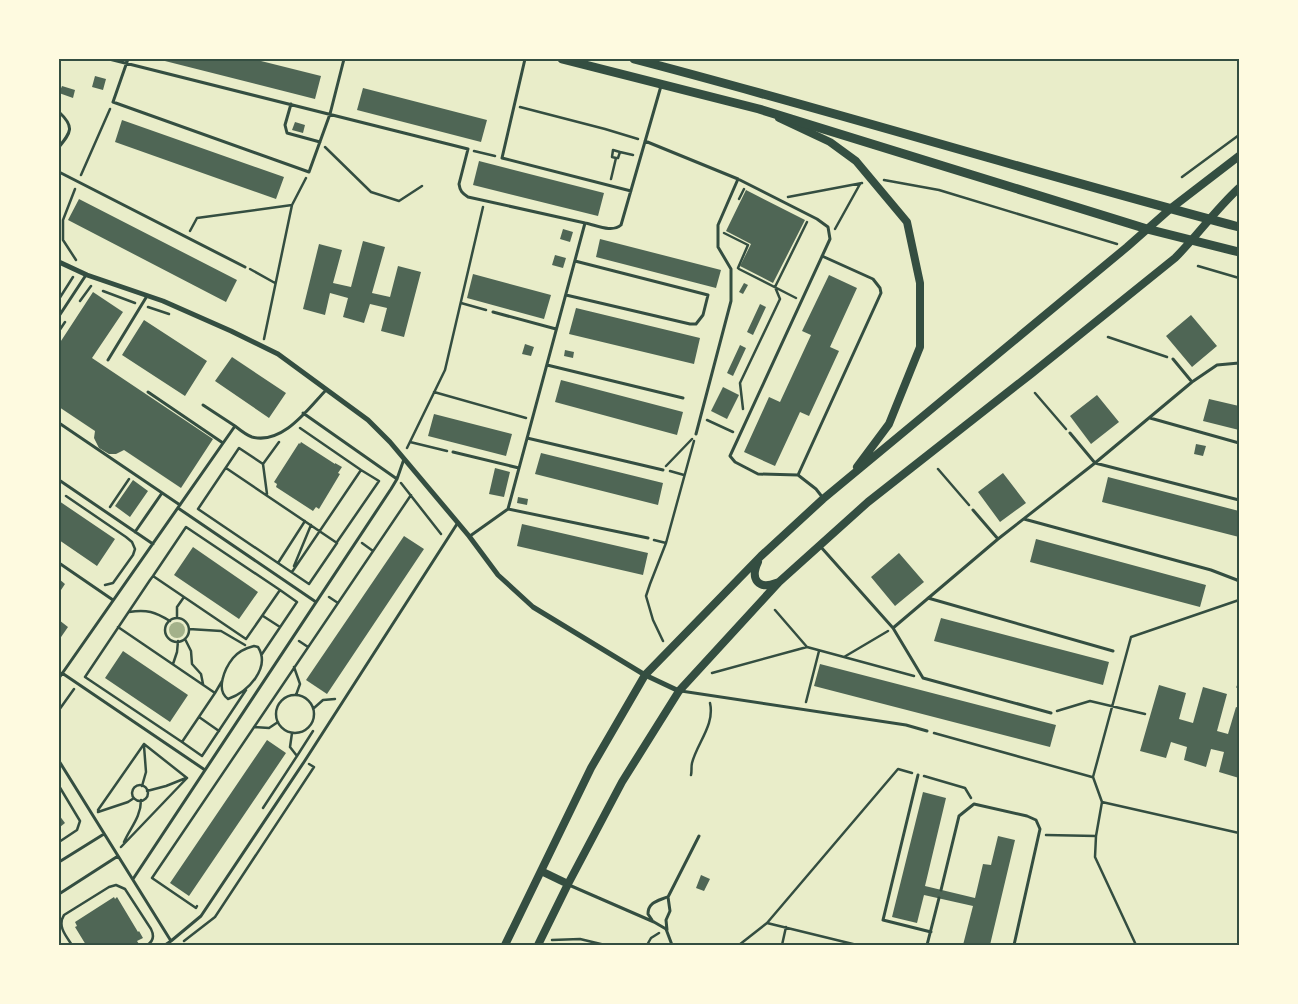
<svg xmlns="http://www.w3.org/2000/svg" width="1298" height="1004" viewBox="0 0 1298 1004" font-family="Barlow,sans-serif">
  <rect width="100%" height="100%" fill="#e9edc9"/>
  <path fill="#a3b18a" d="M169 630a8 8 0 1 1 16 0a8 8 0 1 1-16 0Z"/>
  <path fill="#4f6655" d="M157 59H253L321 76 315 99Z
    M95 76 106 79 103 90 92 87Z
    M62 86 75 90 73 98 59 93Z
    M363 88 487 120 481 142 357 110Z
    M122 120 284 177 276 199 115 142Z
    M295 122 305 125 303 133 292 130Z
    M479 161 604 193 598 216 473 185Z
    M746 190 805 220 773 283 740 266 751 244 726 231Z
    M79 199 237 280 226 302 68 220Z
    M563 229 573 232 570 242 560 239Z
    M600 239 721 270 716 288 596 257Z
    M363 241 385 247 372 293 390 297 398 266 421 272 404 337 381 331 387 308 370 304 364 323 343 317 348 298 330 293 325 315 303 309 319 244 342 250 333 283 351 287Z
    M555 255 566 258 563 268 552 265Z
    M473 274 551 295 544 319 467 298Z
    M829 275 857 288 830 347 839 351 809 416 800 412 775 466 744 452 769 397 780 402 811 335 802 331Z
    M744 283 748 285 743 294 739 292Z
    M93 292 123 312 92 358 213 439 181 488 124 450 116 454H109L99 448 94 438 95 431 59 407V344Z
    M760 304 766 307 753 335 747 332Z
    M576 308 700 338 694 364 569 334Z
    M1191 315 1217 346 1192 367 1166 336Z
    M144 320 207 361 185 396 122 355Z
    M525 344 534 347 531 356 522 354Z
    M740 345 746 348 733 376 727 373Z
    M565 350 574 352 573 358 564 356Z
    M232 357 286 393 269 418 215 381Z
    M561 380 683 412 677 435 555 402Z
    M723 387 739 395 727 419 711 411Z
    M1097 395 1119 422 1091 444 1070 416Z
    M1209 399 1239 406V430L1203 421Z
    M434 414 512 434 506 456 428 436Z
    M301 442 335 464V463L342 467 338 473 340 474 319 509 316 507 313 511 276 487 277 484 274 482 299 443 300 444Z
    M1196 444 1206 446 1203 456 1194 454Z
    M541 453 663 483 658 505 535 474Z
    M495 468 510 472 504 497 489 494Z
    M1003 473 1026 503 1000 522 978 492Z
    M1108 477 1239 511V537L1102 502Z
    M133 480 148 491 130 517 115 506Z
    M518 497 528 499 527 505 517 503Z
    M59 501 115 539 97 566 59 540Z
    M522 524 648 553 643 575 517 546Z
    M404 536 424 549 327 694 306 680Z
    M1036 539 1206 585 1200 607 1030 562Z
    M193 547 258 592 239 619 174 575Z
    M899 553 924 582 895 606 871 577Z
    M59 579 65 584 59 593Z
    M941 618 1109 662 1103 685 934 641Z
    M59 620 68 627 59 640Z
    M123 651 188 695 170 722 105 678Z
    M820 664 1056 725 1050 747 814 686Z
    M1159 685 1186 693 1179 719 1193 723 1203 687 1227 694 1217 731 1228 734 1236 707 1239 708V778L1219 772 1224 752 1211 749 1206 767 1184 760 1187 747 1171 742 1166 758 1140 751Z
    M267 740 286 753 189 896 170 883Z
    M923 792 946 798 925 886 975 898 983 864 991 865 998 836 1015 840 990 945H963L973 906 924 895 917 923 892 917Z
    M59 815 65 823 60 827 61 829 59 831Z
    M701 875 710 879 704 891 696 888Z
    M114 897 115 899 117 897 138 932 139 931 143 938 137 941 139 944 136 945H86L75 927 77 926 75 922Z"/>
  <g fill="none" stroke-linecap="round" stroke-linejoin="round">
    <path stroke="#344e41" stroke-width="2.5" d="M520 107 605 129 638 139
      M325 147 371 192 399 201 422 186
      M474 151 495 156
      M616 158 612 157 613 150 620 152
      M81 175 110 109
      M1182 177 1239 135
      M611 179 616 158H618L620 152 633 155
      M884 180 939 190 1117 244
      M75 189 63 220V240L76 260
      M788 197 862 183
      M739 199 744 189
      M835 229 860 184
      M190 231 197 218 292 205
      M724 233 748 245 738 268
      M1198 266 1239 278
      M250 269 275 283
      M739 269 796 298
      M103 291 135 303
      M59 299 73 277
      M80 301 91 286
      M461 303 486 310
      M148 307 169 314
      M59 331 65 322
      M1108 337 1167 357
      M264 339 292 205 306 178
      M434 392 526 418
      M1035 393 1066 429
      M743 409 740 383 780 299 775 287 807 222
      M707 420 733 432
      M300 428 361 470
      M410 442 447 451
      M407 448 445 370 483 207
      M666 466 692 439
      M226 468 337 543 309 584 198 509 239 448 263 464
      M938 469 969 505
      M670 471 684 475
      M401 483 441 534
      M267 494 263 464 279 442
      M66 496 126 537 132 542 135 549 133 555 113 583 105 585
      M110 507 129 479
      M654 540 666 543
      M362 543 373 551
      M278 563 305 521
      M294 566 311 525
      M292 572 361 470 379 481 337 542
      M329 597 338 603
      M775 610 807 647
      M129 612C147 609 155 612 170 621
      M263 616 280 627
      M177 618V607L184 597
      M165 630a12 12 0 1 1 24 0a12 12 0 1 1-24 0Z
      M118 627 215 693 182 742 85 677 150 580 153 576 186 527 280 590 246 639 153 576
      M189 629 221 631 245 645
      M888 631 844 657 914 676
      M185 639 191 651 192 664 201 674 203 684
      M299 641 308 647
      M663 641 653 620 646 596 650 584 666 543 694 441
      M254 646 258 647C271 668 248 692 228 699 215 690 225 668 233 658 238 652 246 648 254 646Z
      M262 654 297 602 280 590
      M173 664 177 652 178 641
      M294 667 300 684 296 695
      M712 673 807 647 844 657
      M215 693 222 681
      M276 714a19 19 0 1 1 38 0a19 19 0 1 1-38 0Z
      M806 702 819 651
      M314 708 323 700 335 699
      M59 710 74 689
      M1057 711 1090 701 1145 714
      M199 717 219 731
      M254 727 269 728 278 722
      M934 733 1092 777
      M182 742 202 756 246 690
      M144 744 187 778
      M297 756 313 731
      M691 775C692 771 691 767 692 763 697 743 715 725 710 703
      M924 776 965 788 971 798
      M132 793a8 8 0 1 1 16 0a8 8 0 1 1-16 0Z
      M59 786 80 821 77 830 59 842
      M142 786 146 772 144 746
      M147 791 166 786 186 778
      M1102 802 1239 833
      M263 808 297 756 290 747 292 733
      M98 810 144 744
      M98 812 128 802 134 798
      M1046 835 1096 836 1102 802 1093 777 1131 637 1239 600
      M1096 836 1095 857 1136 945
      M124 842C130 828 141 817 141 800
      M121 847 187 778
      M197 906 196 908 152 878 411 495
      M767 923 898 769 912 773
      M552 940 580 939 605 945
      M184 941 215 917 314 767 309 764
      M72 945C66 936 57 926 64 915L109 887 116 885 125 889 151 929C154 935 154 941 147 945
      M647 945 651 938 659 933
      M739 945 767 923 857 945
      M782 945 786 927"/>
    <path stroke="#344e41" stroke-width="3" d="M109 59 468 149 459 184C460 191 462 193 468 197L585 223
      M128 59 113 102 309 172 330 114 344 59
      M525 59 502 158 631 191
      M291 104 285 125 287 133 320 142
      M59 112C75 127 71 132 59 147
      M645 141 738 179 817 219 828 227 830 239 730 456 735 462 758 474 798 475 816 489 823 498
      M59 172 245 267
      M566 295 690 324H696L703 315 708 295 575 261
      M493 312 556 329
      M59 316 86 275
      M1173 359 1192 382
      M108 360 147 296
      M547 365 683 398
      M148 392 223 443
      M203 405 235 426
      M303 413 397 479
      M1150 418 1239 443
      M59 423 180 505
      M1070 433 1095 463 1239 500
      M696 434 731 301V269L718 247V225L738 179
      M527 438 663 470
      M453 452 519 468
      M798 475 881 293 880 288 873 279 822 256
      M59 480 153 544
      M178 508 316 602
      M508 509 648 538
      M973 510 998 539
      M1024 519 1211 570 1237 580 1239 582
      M135 532 162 493
      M470 536 508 509 585 223C596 225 612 233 621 225L661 86
      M820 546 893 628 923 678 1051 713
      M59 563 113 600
      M928 598 1113 651
      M893 628 998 539 1095 463 1192 382 1217 365 1239 363
      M62 673 205 770
      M59 678 235 426C240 430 246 435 252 437 283 445 308 409 326 390
      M1238 687 1239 684
      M681 691 906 725 927 731
      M59 761 171 941 165 945
      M918 775 883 920 931 932
      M59 862 104 834
      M133 879 391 489 397 479 404 459
      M569 885 654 922 666 929 672 945
      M941 890 959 816 974 804 1027 816 1036 820 1040 829 1014 945
      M59 894 118 856
      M652 920 648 914C648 902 658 901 667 897
      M667 930 666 920 670 911 668 897 699 836
      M171 941 201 916 304 762 457 524
      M59 944V945
      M927 945 939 898"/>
    <path stroke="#344e41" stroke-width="5" d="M59 262 87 275 163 301 231 331 278 354 368 420 390 442 469 536 498 575 533 607 645 675 679 691"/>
    <path stroke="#344e41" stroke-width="8" d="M779 118 830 142 856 161 907 222 920 283V347L889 424 857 467
      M758 562C750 579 758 590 776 583
      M541 871 568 884
      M505 945 591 768 645 675 761 556 823 499 1127 247 1170 209 1239 156
      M538 945 568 884 622 782 679 691 779 582 868 502 1031 374 1175 258C1197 236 1216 209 1239 188"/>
    <path stroke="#344e41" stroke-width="9" d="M562 59 759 109 1147 229 1239 252
      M634 59C837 112 1037 174 1239 227"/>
  </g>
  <rect width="1298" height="1004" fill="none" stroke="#fefae0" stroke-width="120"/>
  <rect x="60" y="60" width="1178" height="884" fill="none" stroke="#344e41" stroke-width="2"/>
</svg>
